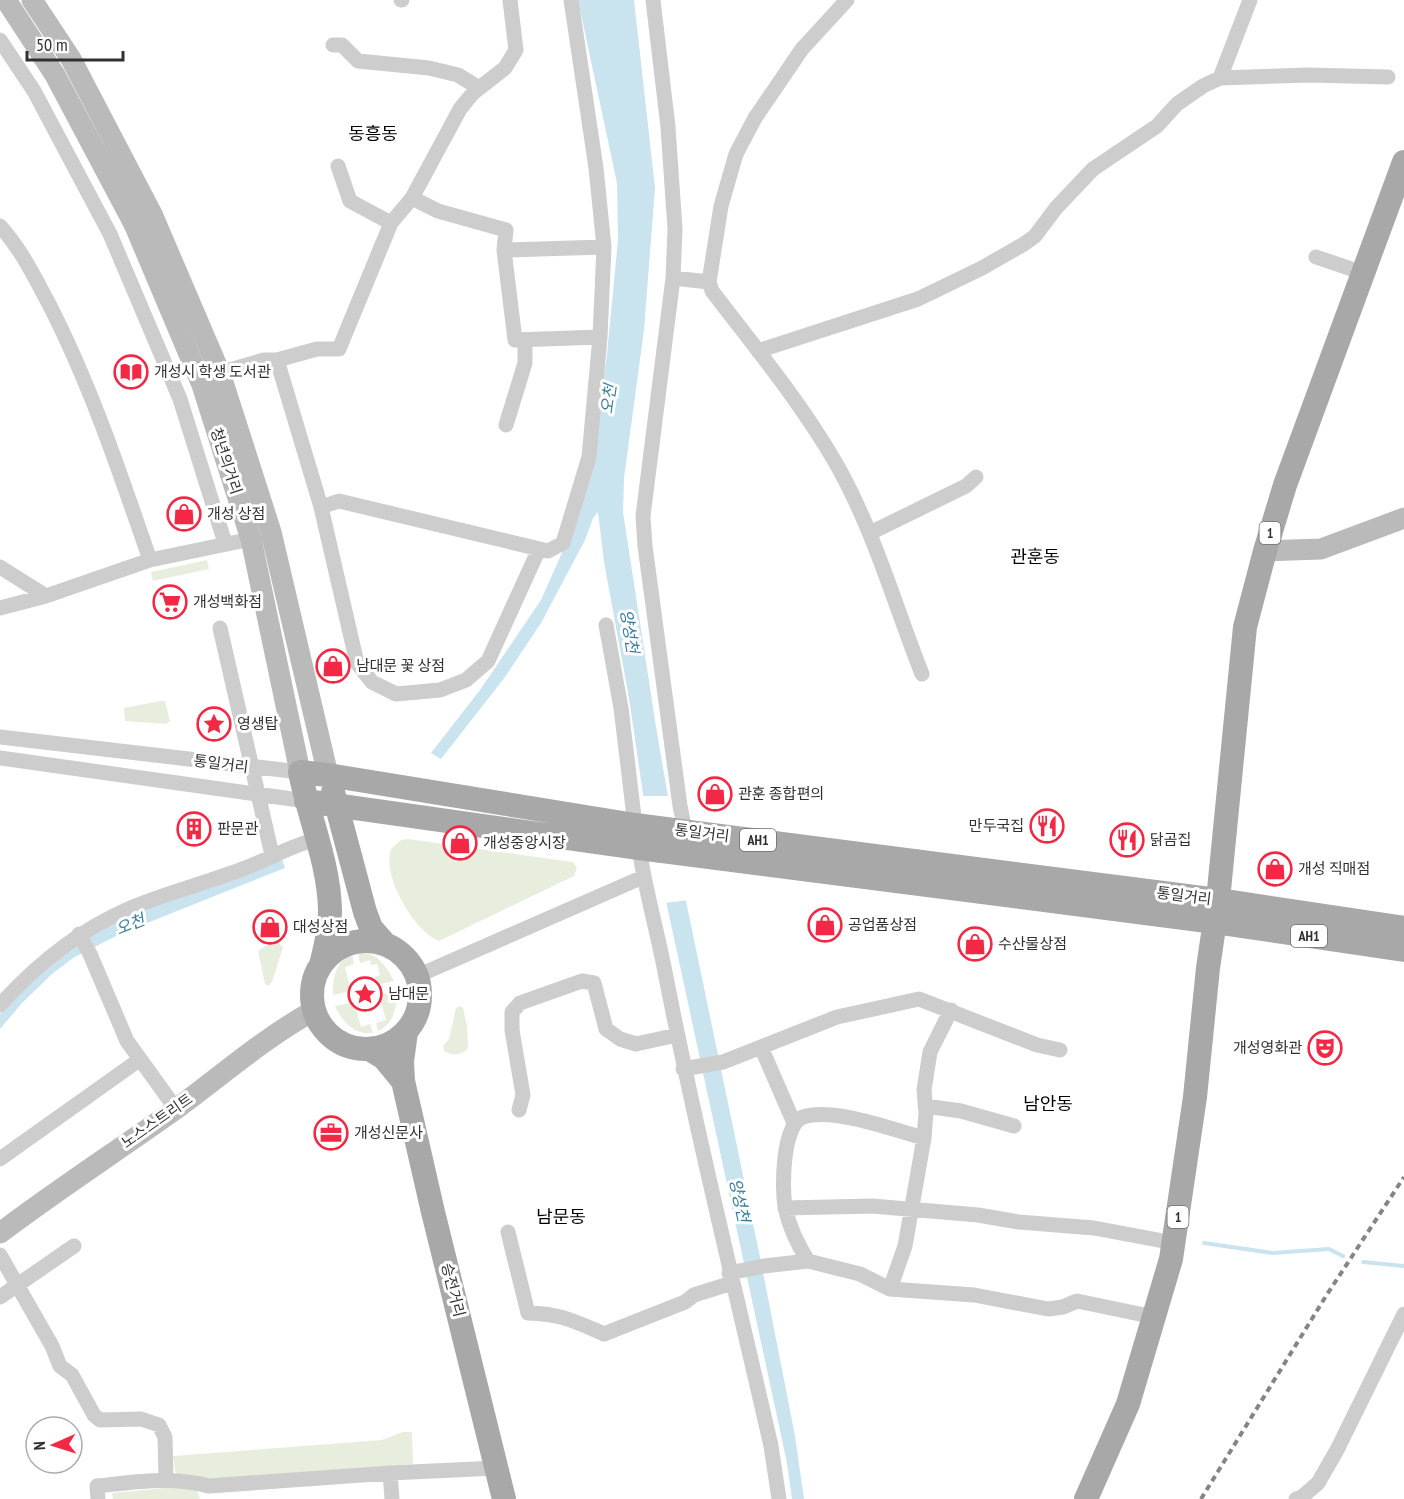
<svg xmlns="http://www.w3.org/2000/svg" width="1404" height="1499" viewBox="0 0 1404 1499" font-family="'PT Sans Narrow','Noto Sans KR',sans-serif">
  <rect width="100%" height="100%" fill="#fff"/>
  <path fill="#e8eede" d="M207 560 209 569 153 581 151 572Z
    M160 701H165L170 721 166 724 125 721 124 708Z
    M408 839 573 862 577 868 574 876 439 941C414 932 381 874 391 849L401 840Z
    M275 940 283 947 272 982 268 986 265 984 258 951Z
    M358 953C377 952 386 965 394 981L376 985 374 977 380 975 377 964 371 965 370 960 360 963Z
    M352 954 354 964 345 967 351 991 333 995C332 980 336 960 352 954Z
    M397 991C397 1007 394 1024 378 1031L376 1023 386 1020 379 995Z
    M354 1002 361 1027 370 1024 373 1033C354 1035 342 1022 335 1006Z
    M460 1006 463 1008 467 1026 468 1048C461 1056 453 1056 444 1051L443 1046 449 1039 456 1008Z
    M403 1432H412L413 1464 210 1479 188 1478 175 1472 173 1456 382 1440Z
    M186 1486 197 1490 200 1499H113L112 1493Z"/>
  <path fill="#c9e3ef" d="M578 0H634L655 188 644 330 624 478 623 512 656 727 686 901 760 1257 795 1436 804 1499H792L787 1463 643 794 629 698 604 562 598 512 593 518 585 540 541 623 505 677 441 759 431 753 480 690 541 600 569 537 591 466 607 354 618 240 617 183Z
    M281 857 285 868 122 933 73 958 52 974 22 1003 0 1029V1014C21 990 44 965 70 948 134 906 210 884 281 857Z"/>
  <path fill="#fff" d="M641 796H671L689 900 665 903Z"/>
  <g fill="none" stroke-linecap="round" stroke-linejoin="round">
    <path stroke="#c9e3ef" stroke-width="4" d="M1204 1243 1273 1253 1329 1249 1343 1256
      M1363 1262 1404 1266"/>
    <path stroke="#cdcdcd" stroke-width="15" d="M401 0H402
      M653 0 668 127 675 229 673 278 643 516 645 546 680 806 685 830
      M847 0 802 49 755 118 736 154 721 206 709 282 712 291C754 346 799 400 834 460 873 527 894 603 922 674
      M0 40 34 91 110 234 180 399 225 543
      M333 45H342L358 61 429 68 458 75 479 88
      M1220 78 1250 0
      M338 166 350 201 391 223
      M412 198 438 211 506 230 504 250 515 340 600 337
      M0 226C21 249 34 276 49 304 91 386 120 473 150 560
      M504 250 604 247
      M1316 257 1363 273
      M673 278 709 282
      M758 351 918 299 982 268 1024 244 1035 236 1056 208 1093 169 1157 126 1177 104 1203 86 1220 78 1309 75 1388 77
      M277 360 317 349H339L391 223 412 198 460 109 473 93 505 68 516 50 510 0
      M219 373 264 360H277L321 507 357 663 372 682 396 694 440 690 466 680 488 661 539 549
      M506 425 525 363V340
      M321 507 339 501 548 551 563 543 589 457 600 337 604 247 596 168 571 0
      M870 533 966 486 976 477
      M0 567 46 596 150 560 251 539
      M0 608 46 596
      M606 625 621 708 635 825
      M220 628 272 855
      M0 737 300 772
      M0 758 306 801
      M639 848C645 889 657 930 665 972 696 1131 735 1288 771 1446L779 1499
      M79 934 90 954 127 1041 176 1109
      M417 976 643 877
      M0 1005C36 965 78 931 128 909 165 893 207 883 245 868 270 859 291 845 318 839
      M761 1047 794 1123
      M683 1069 723 1062 837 1017 919 999 1037 1045 1060 1050
      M925 1106 961 1111 1014 1126
      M519 1110 523 1095 512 1030V1012L520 1003 582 981 594 983 606 1029 620 1039 636 1044 677 1035
      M924 1138C893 1130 834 1107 803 1117 782 1124 781 1192 786 1211 790 1229 798 1245 808 1261L860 1274 890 1289 974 1295 1048 1309 1063 1307 1077 1301 1154 1317
      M0 1159 139 1060
      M785 1208 872 1206 978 1215 1019 1222 1094 1228 1174 1243
      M508 1232 528 1313C562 1314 574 1321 604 1334L685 1302 694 1295 732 1283
      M0 1255 52 1346 60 1366 72 1375 94 1415 100 1420 141 1419 159 1425 165 1437 166 1479
      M729 1273 764 1266 808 1261
      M890 1289 905 1246 924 1138 926 1112 924 1090 930 1052 951 1010
      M0 1297 74 1246
      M390 1473 392 1499
      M98 1499 97 1486C136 1482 171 1476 209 1486L390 1473 497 1468
      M1296 1499 1302 1497 1318 1483 1337 1450 1404 1314"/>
    <path stroke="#bababa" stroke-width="21" d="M6 0 55 75 134 224 202 385 251 539 300 772
      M32 0 71 59 152 214 220 373 271 532 328 775
      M1265 551 1321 549 1404 518
      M0 1233C57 1190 117 1151 176 1109 221 1076 264 1038 313 1011"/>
    <path stroke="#a8a8a8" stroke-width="24" d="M333 792 365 912 371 928 385 944
      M306 801 639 848 1215 922 1404 950
      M312 995a54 54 0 1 1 108 0a54 54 0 1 1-108 0Z
      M322 961C326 945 330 928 330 910 329 863 309 818 300 772L328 775 635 825 1218 900 1404 928
      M371 1050 384 1058 403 1081 402 1061 406 1032
      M403 1081 433 1212 504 1499
      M1086 1499 1128 1404 1171 1259 1195 1097 1208 968 1218 900 1245 627 1265 551 1285 485 1404 162"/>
    <path stroke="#858585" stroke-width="4" stroke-dasharray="6 4.5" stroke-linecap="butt" d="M1201 1499 1326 1296 1404 1177"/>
  </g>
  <defs>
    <g id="library-ring" transform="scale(1.725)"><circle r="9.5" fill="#fff" stroke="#f22845" stroke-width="1.5"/><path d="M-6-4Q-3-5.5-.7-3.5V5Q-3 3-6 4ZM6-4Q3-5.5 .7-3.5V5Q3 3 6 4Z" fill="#f22845"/></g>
    <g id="shop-ring" transform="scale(1.725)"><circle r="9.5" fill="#fff" stroke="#f22845" stroke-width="1.5"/><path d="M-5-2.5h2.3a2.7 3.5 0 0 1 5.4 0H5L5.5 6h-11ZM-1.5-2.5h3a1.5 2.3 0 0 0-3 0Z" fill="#f22845"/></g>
    <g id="supermarket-ring" transform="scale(1.725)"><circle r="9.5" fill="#fff" stroke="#f22845" stroke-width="1.5"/><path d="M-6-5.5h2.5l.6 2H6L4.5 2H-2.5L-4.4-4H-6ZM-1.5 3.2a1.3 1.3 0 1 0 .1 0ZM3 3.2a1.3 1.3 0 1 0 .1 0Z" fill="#f22845"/></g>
    <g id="sight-ring" transform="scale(1.725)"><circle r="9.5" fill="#fff" stroke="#f22845" stroke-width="1.5"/><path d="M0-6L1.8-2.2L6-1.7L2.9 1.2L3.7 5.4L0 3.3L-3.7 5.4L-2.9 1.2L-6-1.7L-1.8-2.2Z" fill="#f22845"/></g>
    <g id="restaurant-ring" transform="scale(1.725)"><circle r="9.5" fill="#fff" stroke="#f22845" stroke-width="1.5"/><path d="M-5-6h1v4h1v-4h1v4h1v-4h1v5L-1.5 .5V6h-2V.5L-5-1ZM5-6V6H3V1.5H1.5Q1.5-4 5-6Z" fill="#f22845"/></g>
    <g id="building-ring" transform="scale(1.725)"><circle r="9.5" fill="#fff" stroke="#f22845" stroke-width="1.5"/><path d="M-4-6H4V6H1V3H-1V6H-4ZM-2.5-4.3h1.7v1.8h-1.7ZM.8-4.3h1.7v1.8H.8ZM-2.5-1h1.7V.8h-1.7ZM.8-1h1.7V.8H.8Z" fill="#f22845"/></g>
    <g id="theatre-ring" transform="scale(1.725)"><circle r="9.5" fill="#fff" stroke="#f22845" stroke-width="1.5"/><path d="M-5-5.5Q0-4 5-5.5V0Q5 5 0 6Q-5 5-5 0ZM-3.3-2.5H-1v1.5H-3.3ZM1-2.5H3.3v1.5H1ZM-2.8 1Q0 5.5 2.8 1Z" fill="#f22845"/></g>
    <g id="office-ring" transform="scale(1.725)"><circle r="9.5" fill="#fff" stroke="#f22845" stroke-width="1.5"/><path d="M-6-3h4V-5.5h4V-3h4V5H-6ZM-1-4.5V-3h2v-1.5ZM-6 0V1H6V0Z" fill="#f22845"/></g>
  </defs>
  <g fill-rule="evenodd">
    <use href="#library-ring" x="131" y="372"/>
    <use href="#shop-ring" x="184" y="514"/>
    <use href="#supermarket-ring" x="170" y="602"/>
    <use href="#shop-ring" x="333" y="666"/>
    <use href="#sight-ring" x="214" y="724"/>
    <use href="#shop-ring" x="715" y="794"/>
    <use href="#restaurant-ring" x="1047" y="826"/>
    <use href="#building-ring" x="194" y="829"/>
    <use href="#restaurant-ring" x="1127" y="840"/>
    <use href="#shop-ring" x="460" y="843"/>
    <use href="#shop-ring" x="1275" y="869"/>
    <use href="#shop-ring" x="825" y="925"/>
    <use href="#shop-ring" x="270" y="927"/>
    <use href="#shop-ring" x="975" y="944"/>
    <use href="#sight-ring" x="365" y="994"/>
    <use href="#theatre-ring" x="1325" y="1048"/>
    <use href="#office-ring" x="331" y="1133"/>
  </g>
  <g text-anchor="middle" stroke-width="6" stroke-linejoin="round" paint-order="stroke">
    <g fill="#fff" stroke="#6e6e6e" stroke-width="1.5">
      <rect x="1259.5" y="522" width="21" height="22" rx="4.5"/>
      <rect x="740" y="829" width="36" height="22" rx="4.5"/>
      <rect x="1291" y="925" width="36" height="22" rx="4.5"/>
      <rect x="1167.5" y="1206" width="21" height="22" rx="4.5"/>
    </g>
    <g font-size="14" font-weight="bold" fill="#303030">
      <text x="1270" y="538">1</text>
      <text x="758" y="845">AH1</text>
      <text x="1309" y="941">AH1</text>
      <text x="1178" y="1222">1</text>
    </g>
    <g font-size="15" fill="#303030" stroke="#fff" text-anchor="start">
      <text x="154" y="377">개성시 학생 도서관</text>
      <text x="207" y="519">개성 상점</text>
      <text x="193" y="607">개성백화점</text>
      <text x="356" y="671">남대문 꽃 상점</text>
      <text x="237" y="729">영생탑</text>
      <text x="738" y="799">관훈 종합편의</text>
      <text x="1024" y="831" text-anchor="end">만두국집</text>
      <text x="217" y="834">판문관</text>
      <text x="1150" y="845">닭곰집</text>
      <text x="483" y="848">개성중앙시장</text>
      <text x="1298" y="874">개성 직매점</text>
      <text x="848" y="930">공업품상점</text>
      <text x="293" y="932">대성상점</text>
      <text x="998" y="949">수산물상점</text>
      <text x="388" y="999">남대문</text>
      <text x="1302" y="1053" text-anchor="end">개성영화관</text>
      <text x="354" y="1138">개성신문사</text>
    </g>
    <g font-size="15" fill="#303030" stroke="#fff">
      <text transform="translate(226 461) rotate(72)" y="5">청년의거리</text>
      <text transform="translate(221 764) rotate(7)" y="5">통일거리</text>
      <text transform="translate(702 833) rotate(7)" y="5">통일거리</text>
      <text transform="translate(1184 896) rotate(7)" y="5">통일거리</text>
      <text transform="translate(157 1121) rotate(-35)" y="5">노스스트리트</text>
      <text transform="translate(453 1290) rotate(76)" y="5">승전거리</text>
    </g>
    <g font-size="16" font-style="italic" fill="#377a9a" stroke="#fff">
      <text transform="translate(608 399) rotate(-82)" y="6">오천</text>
      <text transform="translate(630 631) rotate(81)" y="6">양성천</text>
      <text transform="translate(130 924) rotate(-22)" y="6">오천</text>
      <text transform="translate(740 1200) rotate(78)" y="6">양성천</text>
    </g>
    <g font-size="18" fill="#000" stroke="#fff">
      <text x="373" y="140">동흥동</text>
      <text x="1035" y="563">관훈동</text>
      <text x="1048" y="1110">남안동</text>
      <text x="561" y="1223">남문동</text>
    </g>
  </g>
  <g transform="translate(54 1445) rotate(267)"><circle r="28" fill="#ffffff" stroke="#acacac" stroke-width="1.5"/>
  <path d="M0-4.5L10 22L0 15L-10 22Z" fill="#f22845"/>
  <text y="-9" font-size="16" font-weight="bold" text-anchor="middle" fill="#303030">N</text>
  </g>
  <path d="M27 51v9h96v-9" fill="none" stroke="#303030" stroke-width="3"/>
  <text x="36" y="51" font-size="18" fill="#303030" stroke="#ffffff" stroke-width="4.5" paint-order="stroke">50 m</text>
</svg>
